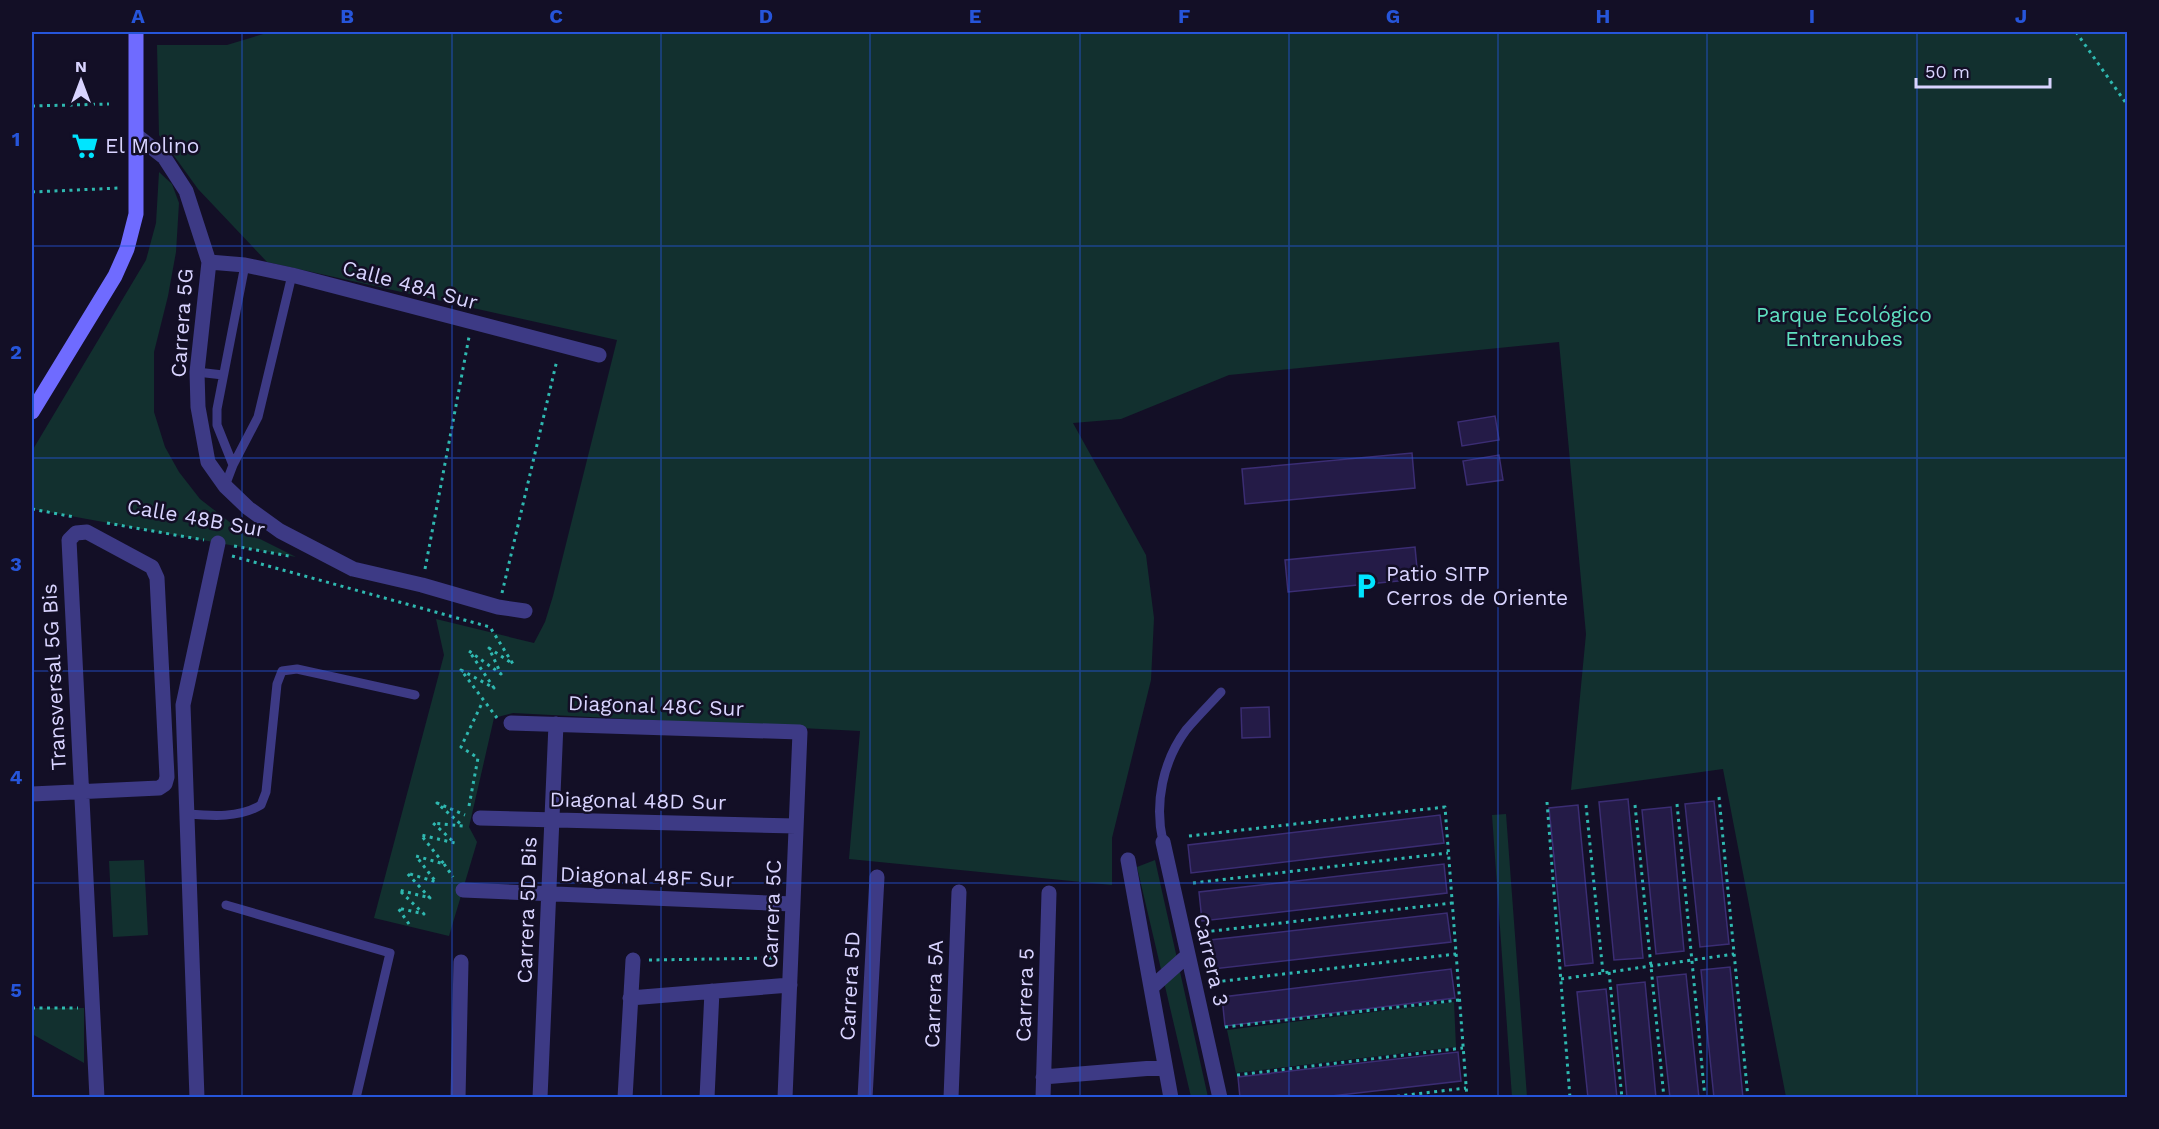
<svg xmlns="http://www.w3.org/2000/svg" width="2159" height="1129" viewBox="0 0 2159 1129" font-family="'Work Sans',sans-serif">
  <rect width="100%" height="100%" fill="#130f26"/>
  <path fill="#12302f" d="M270 32H2127V1097H1786L1723 769 1571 790 1586 634 1559 342 1229 375 1121 419 1073 423 1146 555 1154 618 1151 680 1112 838V885L849 859 860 731 513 713 494 718 469 827 477 842 449 936 374 918 444 655 436 619 534 643 545 622 553 596 617 340 267 262 198 189 159 135 157 45H227Z
    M159 172 172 184 179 203 176 252 168 296 154 352V412L165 447 179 472 200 499 236 527 296 557 32 509V451L146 260 156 223Z
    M1506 814 1527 1097H1512L1492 815Z
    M144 860 148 935 113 937 109 861Z
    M1155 860 1208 1097H1191L1137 867Z
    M1454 1002 1456 1047 1236 1073 1227 1030Z
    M32 1008H84V1063L32 1034Z"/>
  <path fill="#241b47" stroke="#3b2d73" stroke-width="1.5" d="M1495 416 1499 440 1462 446 1458 422Z
    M1412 453 1415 488 1245 504 1242 469Z
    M1499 455 1503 480 1467 485 1463 461Z
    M1415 547 1418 579 1288 592 1285 560Z
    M1269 707 1270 737 1242 738 1241 708Z
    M1628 799 1643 958 1614 960 1599 802Z
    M1714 801 1729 944 1700 947 1685 804Z
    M1578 805 1593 963 1565 966 1549 808Z
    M1671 807 1684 951 1656 954 1642 810Z
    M1440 815 1444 843 1191 873 1188 845Z
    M1444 864 1447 893 1202 921 1199 892Z
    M1447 913 1451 942 1213 969 1210 940Z
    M1730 967 1743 1098H1714L1701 970Z
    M1451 969 1455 998 1225 1026 1222 997Z
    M1686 974 1699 1098H1670L1657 977Z
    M1645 982 1656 1098H1627L1617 985Z
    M1606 989 1617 1098H1588L1577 992Z
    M1458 1052 1461 1081 1314 1098H1240L1238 1077Z"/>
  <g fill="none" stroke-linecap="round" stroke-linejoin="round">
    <path stroke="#2fb8b0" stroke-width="3" stroke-dasharray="3 4.5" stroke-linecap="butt" d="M2076 32 2128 106
      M32 106 109 104
      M32 192 120 188
      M32 509 74 517
      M107 523 204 540
      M234 546 289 556
      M232 556 490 627 513 664 489 648 501 674 469 651 494 688 461 670 497 718
      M425 569 469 337
      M502 593 557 360
      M1719 797 1748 1098
      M1547 802 1570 1098
      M1677 804 1705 1098
      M1586 805 1603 973
      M1635 805 1664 1098
      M469 806 478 758 461 747 483 701
      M1189 836 1445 807 1467 1098
      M444 864 453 877
      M1193 883 1448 853
      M409 924 398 908 424 914 399 890 430 898 407 873 436 882 416 856 444 864 421 835 455 843 433 823 463 826 437 803 465 815
      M1204 932 1452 903
      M649 960 775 958
      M1609 972 1622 1098
      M1561 979 1734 954
      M1215 982 1456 954
      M32 1008H78
      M1225 1027 1459 1000
      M1237 1075 1463 1048
      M1382 1098 1466 1088"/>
    <path stroke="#3d3a85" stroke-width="9" d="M197 372 223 375
      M233 465 217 425V409L245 265
      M225 486 233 465 258 417 292 275
      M187 814C213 816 239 818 261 805L266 792 277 684 282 671 297 669 415 695
      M1163 842C1154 803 1163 761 1186 730 1197 717 1210 704 1221 692
      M226 905 390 953 356 1098"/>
    <path stroke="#3d3a85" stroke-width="15" d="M137 136 164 157 186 191 209 262 197 372 198 407 208 462 225 486 248 508 280 531 353 569 422 585 498 607 525 611
      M209 262 245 265 292 275 599 355
      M511 723 800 732 785 1098
      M32 794 159 788 165 784 167 777 157 578 152 567 87 532 76 533 69 540 97 1098
      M480 818 796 826
      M1163 842 1220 1098
      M1128 860 1171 1098
      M463 890 793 904
      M1151 988 1188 955
      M630 998 790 985
      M1043 1077 1165 1067
      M197 1098 183 705 218 543
      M458 1098 461 962
      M540 1098 556 724
      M625 1098 633 960
      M707 1098 712 991
      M865 1098 877 877
      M951 1098 959 892
      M1043 1098 1049 893"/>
    <path stroke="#6f6bff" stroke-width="15" d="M32 412 115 276 127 249 136 214V32"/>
  </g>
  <path fill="none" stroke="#2655da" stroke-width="1.5" stroke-opacity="0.55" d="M242 32V1098M452 32V1098M661 32V1098M870 32V1098M1080 32V1098M1289 32V1098M1498 32V1098M1707 32V1098M1917 32V1098M32 246H2128M32 458H2128M32 671H2128M32 883H2128"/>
  <defs>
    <g id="supermarket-bare" transform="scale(2.07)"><path d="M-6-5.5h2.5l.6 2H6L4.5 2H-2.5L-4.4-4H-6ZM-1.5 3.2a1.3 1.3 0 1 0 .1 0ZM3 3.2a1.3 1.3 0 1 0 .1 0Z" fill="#00e5ff" stroke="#130f26" stroke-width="2.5" paint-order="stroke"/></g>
    <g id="parking-bare" transform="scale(2.07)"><path d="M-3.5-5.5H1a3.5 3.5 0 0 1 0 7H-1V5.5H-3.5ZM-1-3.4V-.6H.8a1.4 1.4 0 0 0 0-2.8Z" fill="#00e5ff" stroke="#130f26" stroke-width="2.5" paint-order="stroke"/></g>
  </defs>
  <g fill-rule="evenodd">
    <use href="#supermarket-bare" x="85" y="146"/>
    <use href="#parking-bare" x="1366" y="586"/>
  </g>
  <g text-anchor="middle" stroke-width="5" stroke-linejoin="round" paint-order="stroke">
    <g font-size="21" fill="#d9d4ff" stroke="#130f26" text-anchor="start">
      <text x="105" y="153">El Molino</text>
      <text x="1386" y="581">Patio SITP<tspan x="1386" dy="24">Cerros de Oriente</tspan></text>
    </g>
    <g font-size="21" fill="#d9d4ff" stroke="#130f26">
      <text transform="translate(410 285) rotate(15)" y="7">Calle 48A Sur</text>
      <text transform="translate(182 323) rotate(-86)" y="7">Carrera 5G</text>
      <text transform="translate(196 518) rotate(10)" y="7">Calle 48B Sur</text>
      <text transform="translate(54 677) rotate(-93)" y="7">Transversal 5G Bis</text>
      <text transform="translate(656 706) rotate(2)" y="7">Diagonal 48C Sur</text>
      <text transform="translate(638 801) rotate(1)" y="7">Diagonal 48D Sur</text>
      <text transform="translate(647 877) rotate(2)" y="7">Diagonal 48F Sur</text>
      <text transform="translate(527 910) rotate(-88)" y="7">Carrera 5D Bis</text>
      <text transform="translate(772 914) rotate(-88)" y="7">Carrera 5C</text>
      <text transform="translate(1211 960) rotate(77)" y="7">Carrera 3</text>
      <text transform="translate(850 986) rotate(-87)" y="7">Carrera 5D</text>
      <text transform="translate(934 994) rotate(-88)" y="7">Carrera 5A</text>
      <text transform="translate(1025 995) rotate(-88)" y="7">Carrera 5</text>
    </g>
    <g font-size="21" fill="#5fe0c0" stroke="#130f26">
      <text x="1844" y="322">Parque Ecológico<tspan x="1844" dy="24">Entrenubes</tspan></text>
    </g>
  </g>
  <rect width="2159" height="1129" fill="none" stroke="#130f26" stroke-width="66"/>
  <g transform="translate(81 81)" stroke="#130f26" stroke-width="4.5" paint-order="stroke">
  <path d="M0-4.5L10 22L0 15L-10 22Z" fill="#d9d4ff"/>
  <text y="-9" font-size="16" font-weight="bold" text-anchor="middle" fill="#d9d4ff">N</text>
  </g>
  <path d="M1916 78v9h134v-9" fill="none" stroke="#d9d4ff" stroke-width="3"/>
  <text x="1925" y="78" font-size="18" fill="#d9d4ff" stroke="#130f26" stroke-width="4.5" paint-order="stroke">50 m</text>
  <rect x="33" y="33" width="2093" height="1063" fill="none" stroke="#2655da" stroke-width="2"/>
  <g font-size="20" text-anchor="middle" font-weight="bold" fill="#2655da">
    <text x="138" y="23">A</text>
    <text x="347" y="23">B</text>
    <text x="556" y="23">C</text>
    <text x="766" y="23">D</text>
    <text x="975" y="23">E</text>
    <text x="1184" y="23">F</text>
    <text x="1393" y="23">G</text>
    <text x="1603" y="23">H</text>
    <text x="1812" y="23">I</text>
    <text x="2021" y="23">J</text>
    <text x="16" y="146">1</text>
    <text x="16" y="359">2</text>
    <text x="16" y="571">3</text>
    <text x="16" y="784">4</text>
    <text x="16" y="997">5</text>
  </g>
</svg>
